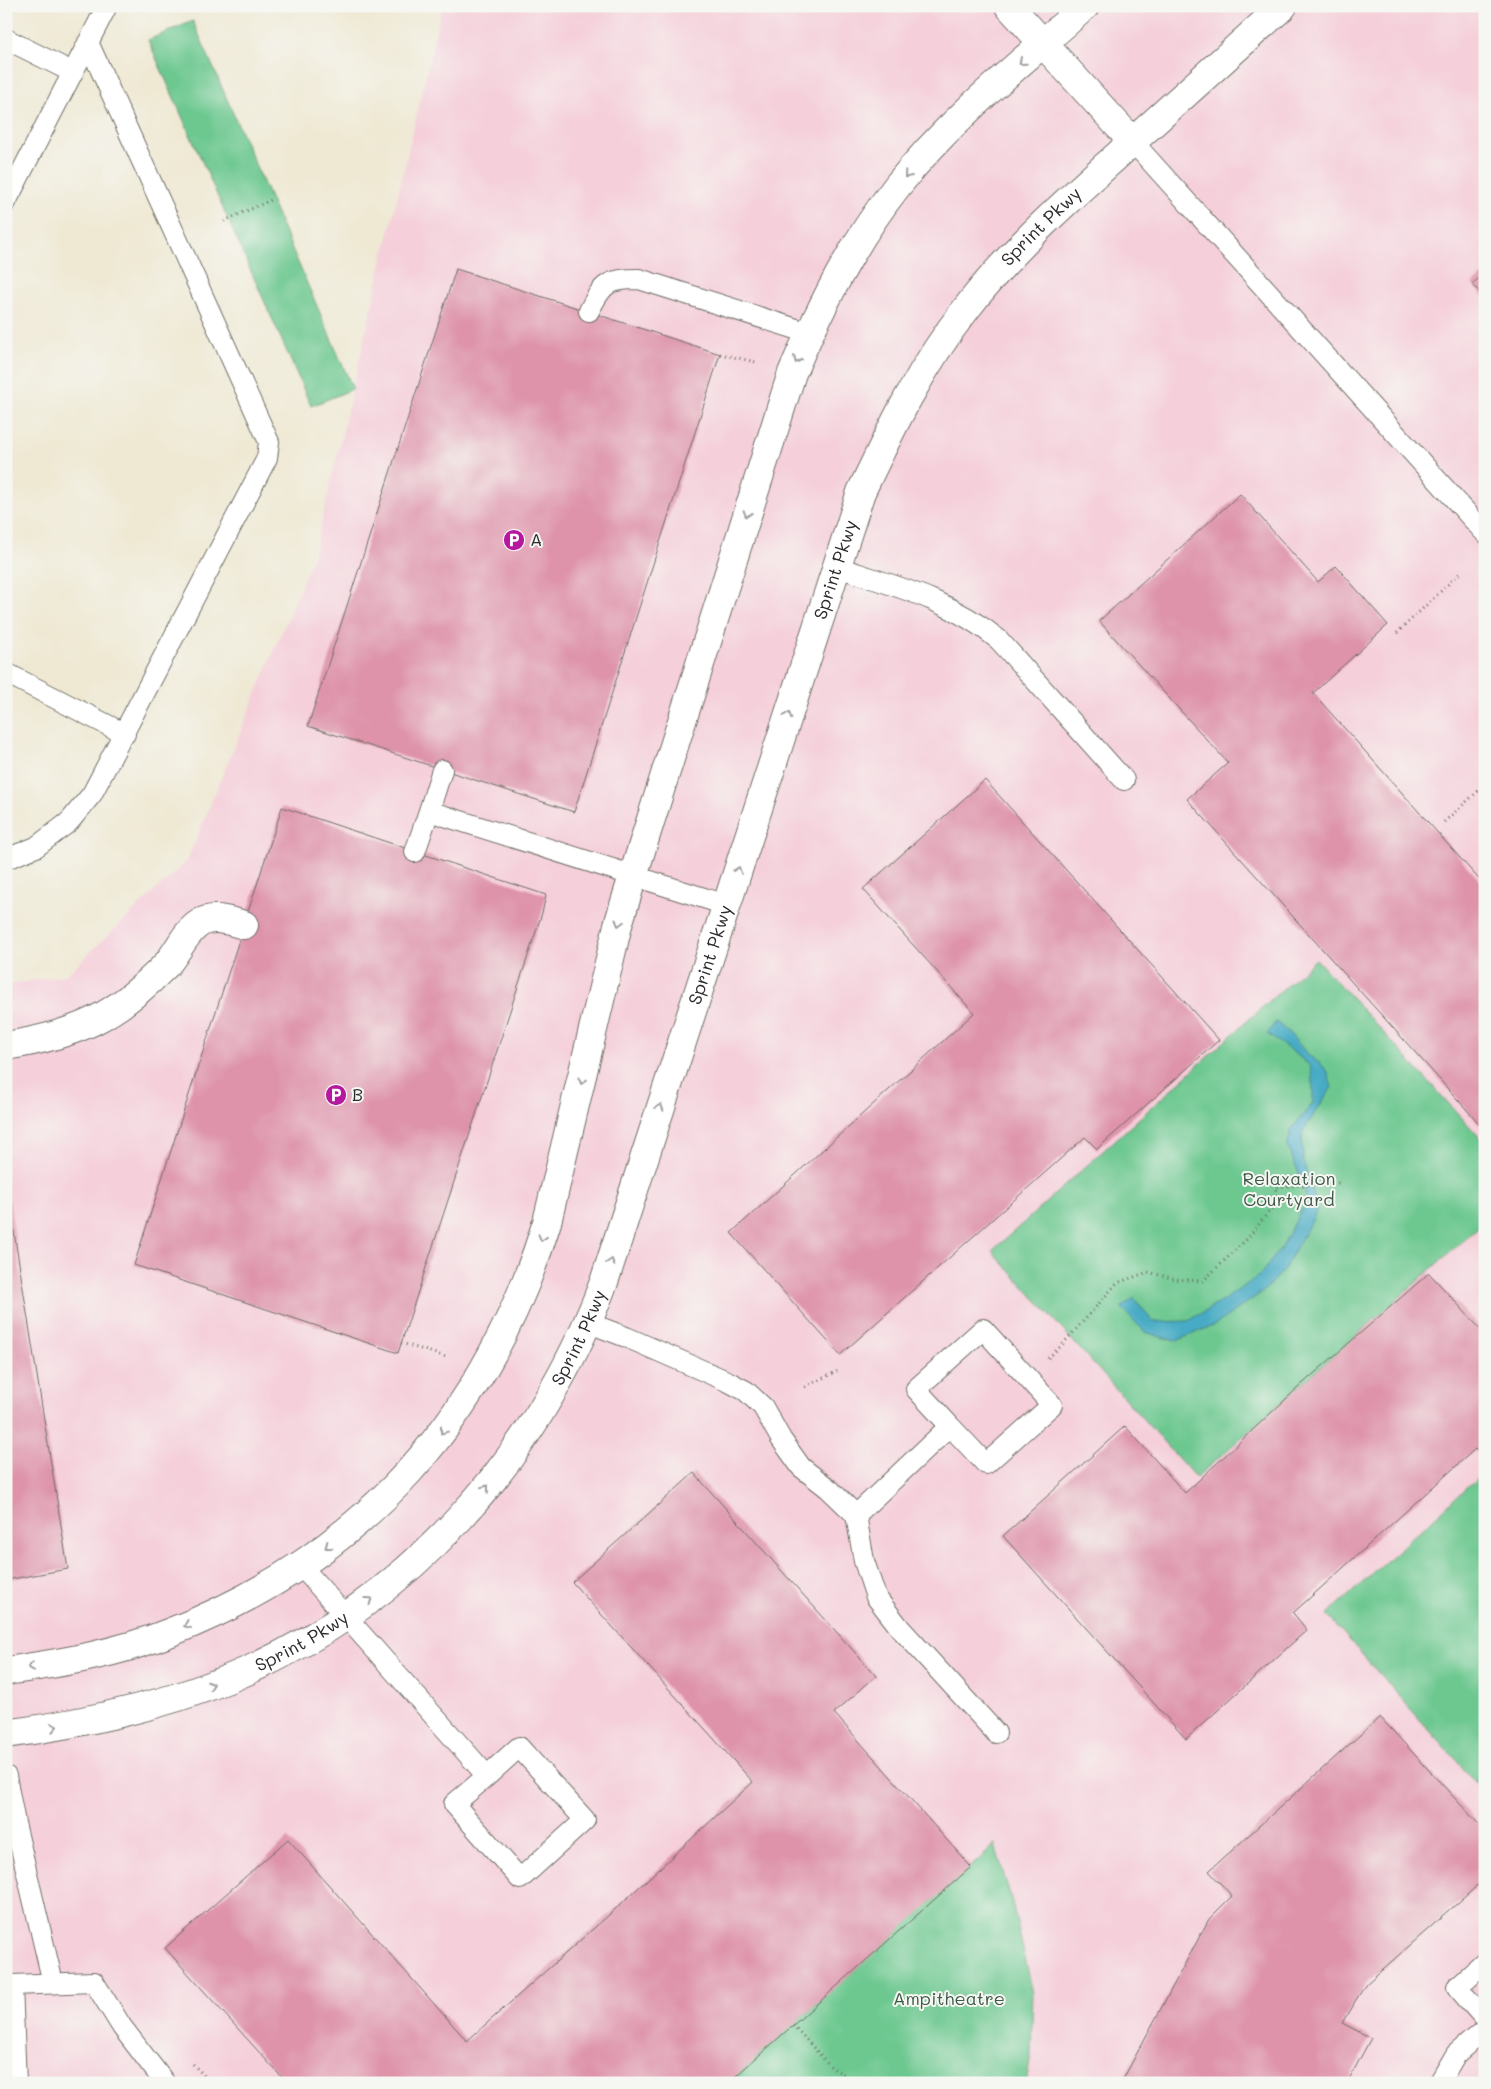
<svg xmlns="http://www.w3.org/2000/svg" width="1491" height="2089" viewBox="0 0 1491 2089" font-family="Mali,sans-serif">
  <rect width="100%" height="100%" fill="#f6f6f2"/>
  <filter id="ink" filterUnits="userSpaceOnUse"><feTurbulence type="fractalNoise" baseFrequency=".02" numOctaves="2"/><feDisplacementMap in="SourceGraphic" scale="10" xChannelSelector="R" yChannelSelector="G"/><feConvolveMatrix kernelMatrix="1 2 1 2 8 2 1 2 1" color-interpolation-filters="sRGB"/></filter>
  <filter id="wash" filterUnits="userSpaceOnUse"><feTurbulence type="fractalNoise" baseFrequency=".0096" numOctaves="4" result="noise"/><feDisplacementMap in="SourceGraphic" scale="20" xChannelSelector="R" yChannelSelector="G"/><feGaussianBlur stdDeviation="1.12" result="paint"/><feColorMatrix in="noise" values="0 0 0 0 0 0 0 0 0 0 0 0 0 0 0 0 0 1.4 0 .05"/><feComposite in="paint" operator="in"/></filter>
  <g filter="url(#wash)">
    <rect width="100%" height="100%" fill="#efe9d4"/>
    <path fill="#f5cfda" d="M442 6H1485V2083H6V985L66 975 187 861 314 554Z"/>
    <path fill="#6dc890" stroke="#4c7a5e" d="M193 21 353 389 311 406 148 40Z
      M1316 959 1485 1143V1221L1196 1478 992 1251Z
      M1485 1471V1793L1327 1615Z
      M995 1845 1012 1902 1033 1993 1031 2055 1026 2083H728Z"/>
    <path fill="#46abc5" stroke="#386b78" d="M1276 1022 1290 1034 1308 1055 1322 1065 1328 1073 1332 1087 1302 1133 1303 1161 1318 1209 1283 1271 1265 1290 1215 1325 1175 1341 1145 1332 1121 1308 1134 1298 1153 1322 1188 1321 1224 1300 1260 1275 1281 1248 1306 1202 1304 1185 1287 1147 1292 1128 1313 1103V1084L1310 1066 1296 1054 1267 1034Z"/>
    <g id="blocks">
      <path fill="#de93aa" d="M456 269 720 354 574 812 308 726Z
        M1485 273V298L1472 284Z
        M1240 494 1318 582 1336 566 1388 625 1313 693 1485 886V1130L1187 799 1228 763 1099 621Z
        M985 780 1219 1040 1097 1149 1085 1137 840 1355 731 1233 974 1013 863 889Z
        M282 807 546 895 542 913 398 1353 134 1265Z
        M6 1182 68 1569 6 1580Z
        M1429 1273 1485 1334V1458L1475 1449 1293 1613 1307 1630 1186 1739 1003 1536 1125 1426 1185 1493 1301 1385Z
        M694 1473 876 1676 834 1713 971 1867 728 2083H287L165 1948 288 1839 467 2041 611 1913 753 1782 572 1582Z
        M1380 1717 1485 1831V1879L1366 1984 1349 2011 1342 2023 1371 2038 1347 2083H1121L1209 1919 1232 1896 1209 1871Z"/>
    </g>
  </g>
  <g filter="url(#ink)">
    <use href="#blocks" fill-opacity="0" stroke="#706e66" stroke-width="1"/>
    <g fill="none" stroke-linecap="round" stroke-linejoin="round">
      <g stroke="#706e66" stroke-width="22">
        <path id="service" d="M6 39 72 72
          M1133 142 1485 533
          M6 202 107 6
          M589 311C603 283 608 279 639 279L809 333
          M837 567C895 586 951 600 999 640L1124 780
          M6 673 125 734
          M429 811 442 770
          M415 852 429 811 726 905
          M6 859 36 847 69 822 92 794 267 458 269 442 88 42
          M589 1323 626 1337 729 1382 746 1391 763 1407 781 1439 801 1467 829 1489 856 1515 950 1426 986 1464 1052 1405 983 1329 916 1389 950 1426
          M856 1515 864 1561 876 1597 900 1628 996 1733
          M301 1566 487 1776 454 1804 520 1879 585 1820 519 1747 487 1776
          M6 1776 15 1823 53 1983
          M1485 1962 1457 1987 1485 2019
          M16 2083 12 1985 94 1982 122 2027 165 2083
          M1439 2083 1456 2054 1485 2029"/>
      </g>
      <g stroke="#706e66" stroke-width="30">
        <g id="minor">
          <path d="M1009 6 1133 142"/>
          <path d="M6 1046C79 1034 115 1017 166 965 178 952 185 932 200 923 213 915 230 921 244 925"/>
          <path d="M6 1671C62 1663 119 1653 171 1632 363 1557 487 1417 547 1222L618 925 633 876 792 373C821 306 853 242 898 185 952 117 1022 63 1085 6"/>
          <path id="s1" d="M6 1734C84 1723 161 1707 233 1677 410 1603 537 1459 604 1282L861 492C892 427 921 366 966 309 1011 250 1066 202 1120 153 1175 104 1229 55 1283 6"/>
        </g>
      </g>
      <path stroke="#706e66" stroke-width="3" stroke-dasharray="1 4" stroke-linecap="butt" d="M224 221 271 200
        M720 354 756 362
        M1397 633 1460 573
        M1444 822 1485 785
        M401 1343 446 1357
        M1048 1358 1062 1345 1117 1283 1148 1272 1175 1279 1203 1281 1248 1238 1275 1204 1276 1187 1339 1183
        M805 1387 837 1371
        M793 2025 831 2067 858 2083
        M193 2064 211 2083"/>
      <use href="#service" stroke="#fff" stroke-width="20"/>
      <use href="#minor" stroke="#fff" stroke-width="28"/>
    </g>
    <defs><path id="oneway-chevron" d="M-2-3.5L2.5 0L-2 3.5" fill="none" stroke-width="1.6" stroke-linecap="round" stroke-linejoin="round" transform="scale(1.25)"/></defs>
    <g stroke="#a0a0a0">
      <use href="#oneway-chevron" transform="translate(1022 62) rotate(139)"/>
      <use href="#oneway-chevron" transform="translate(907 175) rotate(131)"/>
      <use href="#oneway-chevron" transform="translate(797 360) rotate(114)"/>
      <use href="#oneway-chevron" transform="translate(747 514) rotate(108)"/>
      <use href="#oneway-chevron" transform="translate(788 715) rotate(-72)"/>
      <use href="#oneway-chevron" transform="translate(738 870) rotate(-71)"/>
      <use href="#oneway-chevron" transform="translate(619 923) rotate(105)"/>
      <use href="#oneway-chevron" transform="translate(582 1081) rotate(104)"/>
      <use href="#oneway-chevron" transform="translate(660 1107) rotate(-72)"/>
      <use href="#oneway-chevron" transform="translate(542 1238) rotate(107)"/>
      <use href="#oneway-chevron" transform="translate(611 1262) rotate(-72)"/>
      <use href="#oneway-chevron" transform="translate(443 1431) rotate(127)"/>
      <use href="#oneway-chevron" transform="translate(486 1488) rotate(-51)"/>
      <use href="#oneway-chevron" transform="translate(328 1546) rotate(143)"/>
      <use href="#oneway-chevron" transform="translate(369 1600) rotate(-36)"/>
      <use href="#oneway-chevron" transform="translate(187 1625) rotate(157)"/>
      <use href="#oneway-chevron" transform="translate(31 1667) rotate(171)"/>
      <use href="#oneway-chevron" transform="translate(211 1685) rotate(-20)"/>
      <use href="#oneway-chevron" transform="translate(54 1727) rotate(-10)"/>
    </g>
  </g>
  <defs>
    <g id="parking-disc" transform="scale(1.125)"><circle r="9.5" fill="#b5179e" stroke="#f6f6f2"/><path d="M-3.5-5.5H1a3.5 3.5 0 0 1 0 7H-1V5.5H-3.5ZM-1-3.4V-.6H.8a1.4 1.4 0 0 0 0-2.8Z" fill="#fff"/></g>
  </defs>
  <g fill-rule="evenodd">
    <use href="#parking-disc" x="514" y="540"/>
    <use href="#parking-disc" x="336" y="1095"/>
  </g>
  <g text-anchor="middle" stroke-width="4" stroke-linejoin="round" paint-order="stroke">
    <g font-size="18" fill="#2b2b2b" stroke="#f6f6f2">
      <text dy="6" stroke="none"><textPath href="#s1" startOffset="1946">Sprint Pkwy</textPath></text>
      <text dy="6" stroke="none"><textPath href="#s1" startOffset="1541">Sprint Pkwy</textPath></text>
      <text dy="6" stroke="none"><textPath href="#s1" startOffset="1136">Sprint Pkwy</textPath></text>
      <text dy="6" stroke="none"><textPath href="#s1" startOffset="731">Sprint Pkwy</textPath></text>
      <text dy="6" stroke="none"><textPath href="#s1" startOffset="312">Sprint Pkwy</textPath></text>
    </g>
    <g font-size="18" fill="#2b2b2b" stroke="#f6f6f2" text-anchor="start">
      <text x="530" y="546">A</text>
      <text x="352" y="1101">B</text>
    </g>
    <g font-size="18" fill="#3f5a49" stroke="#f6f6f2">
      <text x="1289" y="1185">Relaxation<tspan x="1289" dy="21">Courtyard</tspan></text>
      <text x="949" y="2005">Ampitheatre</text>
    </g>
  </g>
  <rect width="1491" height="2089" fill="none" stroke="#f6f6f2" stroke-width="25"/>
</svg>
